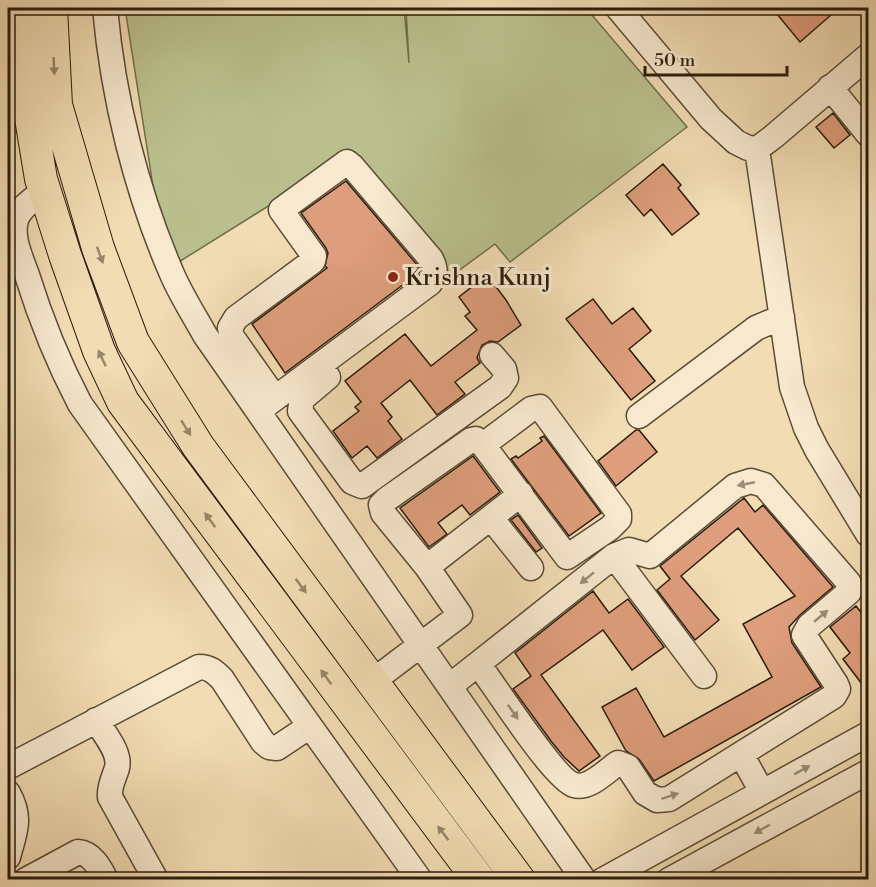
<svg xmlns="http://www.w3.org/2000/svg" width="876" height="887" viewBox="0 0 876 887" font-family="'Libre Bodoni',serif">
  <rect width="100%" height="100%" fill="#f2dcb3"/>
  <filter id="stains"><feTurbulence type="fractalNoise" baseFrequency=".00333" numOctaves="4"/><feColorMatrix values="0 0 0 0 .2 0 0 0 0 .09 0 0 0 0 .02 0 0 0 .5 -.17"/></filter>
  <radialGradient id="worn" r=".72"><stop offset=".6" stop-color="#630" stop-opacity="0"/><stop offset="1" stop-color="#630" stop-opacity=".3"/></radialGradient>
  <path fill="#bac08d" stroke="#716e4d" stroke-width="1.5" d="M125 8H404L409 63 406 8H586L687 127 510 262 495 244 450 277 350 155 174 265 153 186Z"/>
  <path fill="#de9d7c" stroke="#281c0d" stroke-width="1.5" d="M772 8H839L800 42Z
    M833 113 850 135 834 148 816 127Z
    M663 164 681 185 678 188 699 214 672 235 651 209 644 216 626 195Z
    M346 181 419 267 420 272 285 373 252 324 327 268 325 266 328 253 326 248 301 213Z
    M487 275 506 300 521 325 498 342 490 341 482 345 477 358 480 363 455 382 465 394 437 415 410 380 381 403 392 417 388 421 402 439 377 458 367 446 352 458 333 431 359 411 355 407 361 402 345 381 405 334 431 366 477 330 465 316 470 312 459 297Z
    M593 299 612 324 633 308 651 331 629 349 655 381 631 400 566 319Z
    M636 430H639L657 452 616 486 598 461Z
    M544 436 601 513 569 536 511 459 516 456 518 458 542 441 540 438Z
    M473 456 500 492 470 515 462 505 438 523 447 534 429 547 400 508Z
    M744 498 755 512 763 505 833 587 800 615 789 627 792 643 821 687 654 781 639 759 626 751 602 707 636 688 664 737 772 677 743 624 795 596 738 528 681 576 719 620 695 640 657 590 670 579 660 566Z
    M518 515 542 548 536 552 511 520Z
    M593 591 609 613 628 599 664 647 632 670 603 630 541 675 600 756 579 771 564 757 551 741 513 689 531 676 515 653Z
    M856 606 868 621V692L843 659 850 653 830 627Z"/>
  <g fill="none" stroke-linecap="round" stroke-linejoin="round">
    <g stroke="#5a4c36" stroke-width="27">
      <path id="minor" d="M105 8C113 98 136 191 172 274 181 295 194 315 205 335L584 880
        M618 8 711 119 736 142 748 148 757 149 773 137 868 56
        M830 87 868 134
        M757 149 792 387 806 428 817 450 868 534
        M45 190C35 198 20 207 16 220 11 238 21 258 27 275 41 320 58 362 80 404L420 880
        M328 377 302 399 300 411 352 482 362 486 500 387 506 378 504 369 492 355
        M258 411 430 283C436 274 436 269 431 259L352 166 347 162 281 210 314 256 313 261 236 318 230 328 232 337 275 398
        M639 416 756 328 782 317
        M491 518 531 568
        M614 556 704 676
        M427 567 521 494
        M373 681 460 615 427 567 383 513 381 505 387 499 471 440 476 439 483 445 567 557 610 528 619 519V514L540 407 531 409 483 445
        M450 686 614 556 629 550 650 556 735 486 751 481 764 485 849 583V592L809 626 804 635 836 684 838 689 834 696 669 799 657 800 645 793 628 767 618 763C606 771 589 790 574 785 554 779 495 686 479 665
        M96 720C104 734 121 752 117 768 114 778 109 786 110 797L156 880
        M741 754 762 792
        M8 767 199 667C210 667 215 672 222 679L263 742 269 747 277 748 310 726
        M8 793C22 818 15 831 8 857
        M26 880 78 852C92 853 100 868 106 880
        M603 880 868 734
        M669 880 868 772"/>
    </g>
    <g stroke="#281c0d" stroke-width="34">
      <path id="major" d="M22 8 29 106 41 179 65 255 99 351 123 402 479 880
        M51 8 56 105 98 248 133 342 198 446 519 880"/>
    </g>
    <use href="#minor" stroke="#f7e8ce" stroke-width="24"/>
    <use href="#major" stroke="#f2dcb3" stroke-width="32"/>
  </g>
  <defs><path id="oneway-solid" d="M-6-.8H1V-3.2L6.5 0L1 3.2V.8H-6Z" transform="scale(1.5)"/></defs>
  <g fill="#978668">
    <use href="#oneway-solid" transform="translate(54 66) rotate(87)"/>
    <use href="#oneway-solid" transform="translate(100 255) rotate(70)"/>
    <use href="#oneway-solid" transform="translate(102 358) rotate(-115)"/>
    <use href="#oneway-solid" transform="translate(186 428) rotate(58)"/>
    <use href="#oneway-solid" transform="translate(210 520) rotate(-126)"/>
    <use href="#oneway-solid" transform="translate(301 586) rotate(53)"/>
    <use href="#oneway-solid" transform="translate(326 677) rotate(-126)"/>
    <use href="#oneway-solid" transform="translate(443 833) rotate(-127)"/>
  </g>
  <g fill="#9a8c77">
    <use href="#oneway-solid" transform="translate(746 484) rotate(169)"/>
    <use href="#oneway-solid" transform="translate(587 578) rotate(141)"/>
    <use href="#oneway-solid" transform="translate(821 616) rotate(-40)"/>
    <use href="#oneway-solid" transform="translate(513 712) rotate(55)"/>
    <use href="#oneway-solid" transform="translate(802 770) rotate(-29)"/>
    <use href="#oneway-solid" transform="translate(670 796) rotate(-18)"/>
    <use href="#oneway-solid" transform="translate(762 829) rotate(151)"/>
  </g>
  <circle fill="#8f2418" stroke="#f7e8ce" stroke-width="2" cx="393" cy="277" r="6"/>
  <g text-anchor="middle" stroke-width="6" stroke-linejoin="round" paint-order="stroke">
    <g font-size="24" fill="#281c0d" stroke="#f7e8ce" text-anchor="start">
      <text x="405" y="285">Krishna Kunj</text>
    </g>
  </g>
  <rect width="876" height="887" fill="none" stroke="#f2dcb3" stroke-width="30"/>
  <rect x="9" y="9" width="858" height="869" fill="none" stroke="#281c0d" stroke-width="3"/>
  <rect x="15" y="15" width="846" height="857" fill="none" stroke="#281c0d" stroke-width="1.5"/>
  <path d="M645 66v9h142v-9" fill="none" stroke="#281c0d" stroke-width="3"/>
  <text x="654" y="66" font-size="18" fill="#281c0d" stroke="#f7e8ce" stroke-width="4.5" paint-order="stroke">50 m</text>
  <rect width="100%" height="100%" filter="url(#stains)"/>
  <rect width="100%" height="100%" fill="url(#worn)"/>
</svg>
